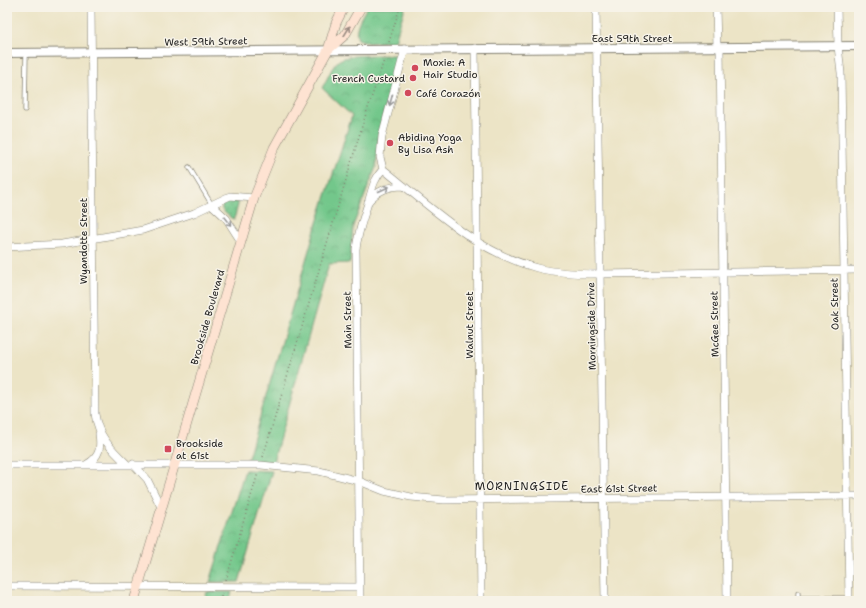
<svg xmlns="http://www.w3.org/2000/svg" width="866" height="608" viewBox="0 0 866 608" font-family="'Shantell Sans',sans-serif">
  <defs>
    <pattern id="grass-dots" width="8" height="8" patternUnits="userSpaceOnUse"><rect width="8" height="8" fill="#73c78b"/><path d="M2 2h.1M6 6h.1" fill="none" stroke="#63aa77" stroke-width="1.8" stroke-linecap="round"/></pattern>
    <pattern id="park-crowns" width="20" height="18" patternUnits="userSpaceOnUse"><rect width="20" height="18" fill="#73c78b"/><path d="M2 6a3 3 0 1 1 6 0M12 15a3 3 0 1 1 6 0" fill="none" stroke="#63aa77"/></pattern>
  </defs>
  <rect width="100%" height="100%" fill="#f7f3e8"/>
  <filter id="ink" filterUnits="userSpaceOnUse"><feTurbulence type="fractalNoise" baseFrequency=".025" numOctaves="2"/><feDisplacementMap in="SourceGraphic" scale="8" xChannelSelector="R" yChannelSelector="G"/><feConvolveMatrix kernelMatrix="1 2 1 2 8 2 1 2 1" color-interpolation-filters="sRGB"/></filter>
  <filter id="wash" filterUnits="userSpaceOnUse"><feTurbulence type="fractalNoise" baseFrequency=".012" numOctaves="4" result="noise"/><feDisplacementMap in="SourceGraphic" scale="16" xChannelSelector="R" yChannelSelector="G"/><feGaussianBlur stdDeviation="0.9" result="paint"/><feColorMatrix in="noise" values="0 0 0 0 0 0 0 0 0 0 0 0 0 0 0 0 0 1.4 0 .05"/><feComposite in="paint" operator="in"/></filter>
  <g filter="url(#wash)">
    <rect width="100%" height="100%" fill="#ece4c6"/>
    <path fill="url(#grass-dots)" stroke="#487254" d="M231 201 238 202V205L234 219 231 218 222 210V205Z"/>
    <path fill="url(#park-crowns)" stroke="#487254" d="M367 7H405L395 41 369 43 358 39C353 29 362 16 367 7Z
      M394 55 397 56 399 60 379 131 376 167 353 226 350 263 329 264 273 462 247 461 316 226 352 116 322 88C327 80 331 68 338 61 348 53 381 56 394 55Z
      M245 470 272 471 239 582H210Z
      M207 592H232L229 601H204Z"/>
  </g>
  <g filter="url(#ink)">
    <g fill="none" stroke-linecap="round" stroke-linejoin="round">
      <g stroke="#848071" stroke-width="5">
        <path id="service" d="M25 110 26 54
          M189 167 212 205
          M798 593V601
          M798 598H849"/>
      </g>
      <g stroke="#848071" stroke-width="8">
        <path id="minor" d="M91 7 95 414C98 436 111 449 127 464
          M596 7 605 601
          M716 7 717 48
          M837 7 838 46 841 73 849 601
          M475 48 481 601
          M720 48 727 601
          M383 169C431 207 476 252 537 268 557 273 579 274 600 274L859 270
          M383 169 380 157 382 136 405 49
          M368 202C378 190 389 186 404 186
          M212 205 226 218 240 240
          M7 247 62 244 143 230 194 213 230 196 254 198
          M87 464C100 457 101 447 99 434
          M133 464 147 479 162 509
          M7 465H261L319 471 359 481 384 491 411 497 444 500 859 496
          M7 586 360 587
          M360 601 356 249C358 232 363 219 368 203 372 190 373 180 383 169"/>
      </g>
      <g stroke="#848071" stroke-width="10">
        <path id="tertiary" d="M7 53 859 46"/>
      </g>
      <g stroke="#848071" stroke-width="10">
        <path id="secondary" d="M328 50 345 35 361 7
          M134 601 254 198 274 148 328 50 336 23 344 7"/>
      </g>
      <path stroke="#848071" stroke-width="1.5" stroke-dasharray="1 3" stroke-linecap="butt" d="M389 42 400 7
        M263 457 363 123 385 57
        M226 580 258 473
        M220 601 222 593"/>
      <use href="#service" stroke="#fff" stroke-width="3.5"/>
      <use href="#minor" stroke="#fff" stroke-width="7"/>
      <use href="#tertiary" stroke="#fff" stroke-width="8"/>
      <use href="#secondary" stroke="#fee3d2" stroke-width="9"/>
    </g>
    <defs><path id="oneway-shaft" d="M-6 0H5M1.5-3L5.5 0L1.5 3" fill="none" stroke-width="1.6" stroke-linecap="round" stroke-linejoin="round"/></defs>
    <use stroke="#988980" href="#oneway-shaft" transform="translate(347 31) rotate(-58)"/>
    <g stroke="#999">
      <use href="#oneway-shaft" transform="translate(391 100) rotate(105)"/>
      <use href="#oneway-shaft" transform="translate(384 189) rotate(-24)"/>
      <use href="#oneway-shaft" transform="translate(228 221) rotate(51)"/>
    </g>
  </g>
  <g fill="#d1495b" stroke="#f7f3e8" stroke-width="1.5">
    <circle cx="415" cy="68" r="4"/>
    <circle cx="413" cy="78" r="4"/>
    <circle cx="408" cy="93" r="4"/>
    <circle cx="390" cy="143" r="4"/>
    <rect x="164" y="445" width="8" height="8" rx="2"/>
  </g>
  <g text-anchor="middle" stroke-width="3" stroke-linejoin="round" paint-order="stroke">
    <g font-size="10" fill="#1c1c1c" stroke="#f7f3e8">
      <text x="632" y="42">East 59th Street</text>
      <text transform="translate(206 41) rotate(-1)" y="4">West 59th Street</text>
      <text transform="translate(83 241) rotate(-90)" y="4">Wyandotte Street</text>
      <text transform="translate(834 304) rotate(-91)" y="4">Oak Street</text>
      <text transform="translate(207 317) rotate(-74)" y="4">Brookside Boulevard</text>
      <text transform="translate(347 320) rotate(-91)" y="4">Main Street</text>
      <text transform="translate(714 324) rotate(-91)" y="4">McGee Street</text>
      <text transform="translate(469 325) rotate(-90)" y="4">Walnut Street</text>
      <text transform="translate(591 326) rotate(-91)" y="4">Morningside Drive</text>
      <text transform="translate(619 488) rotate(-1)" y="4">East 61st Street</text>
    </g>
    <g font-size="10" fill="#1c1c1c" stroke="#f7f3e8" text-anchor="start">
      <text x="423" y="66">Moxie: A<tspan x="423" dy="12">Hair Studio</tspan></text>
      <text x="405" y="82" text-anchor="end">French Custard</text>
      <text x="416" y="97">Café Corazón</text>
      <text x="398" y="141">Abiding Yoga<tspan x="398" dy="12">By Lisa Ash</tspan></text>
      <text x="176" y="447">Brookside<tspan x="176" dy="12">at 61st</tspan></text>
    </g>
    <g font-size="11" letter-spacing="1" fill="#1c1c1c" stroke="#f7f3e8">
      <text x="522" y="490">MORNINGSIDE</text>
    </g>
  </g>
  <rect width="866" height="608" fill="none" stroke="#f7f3e8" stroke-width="24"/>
</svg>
